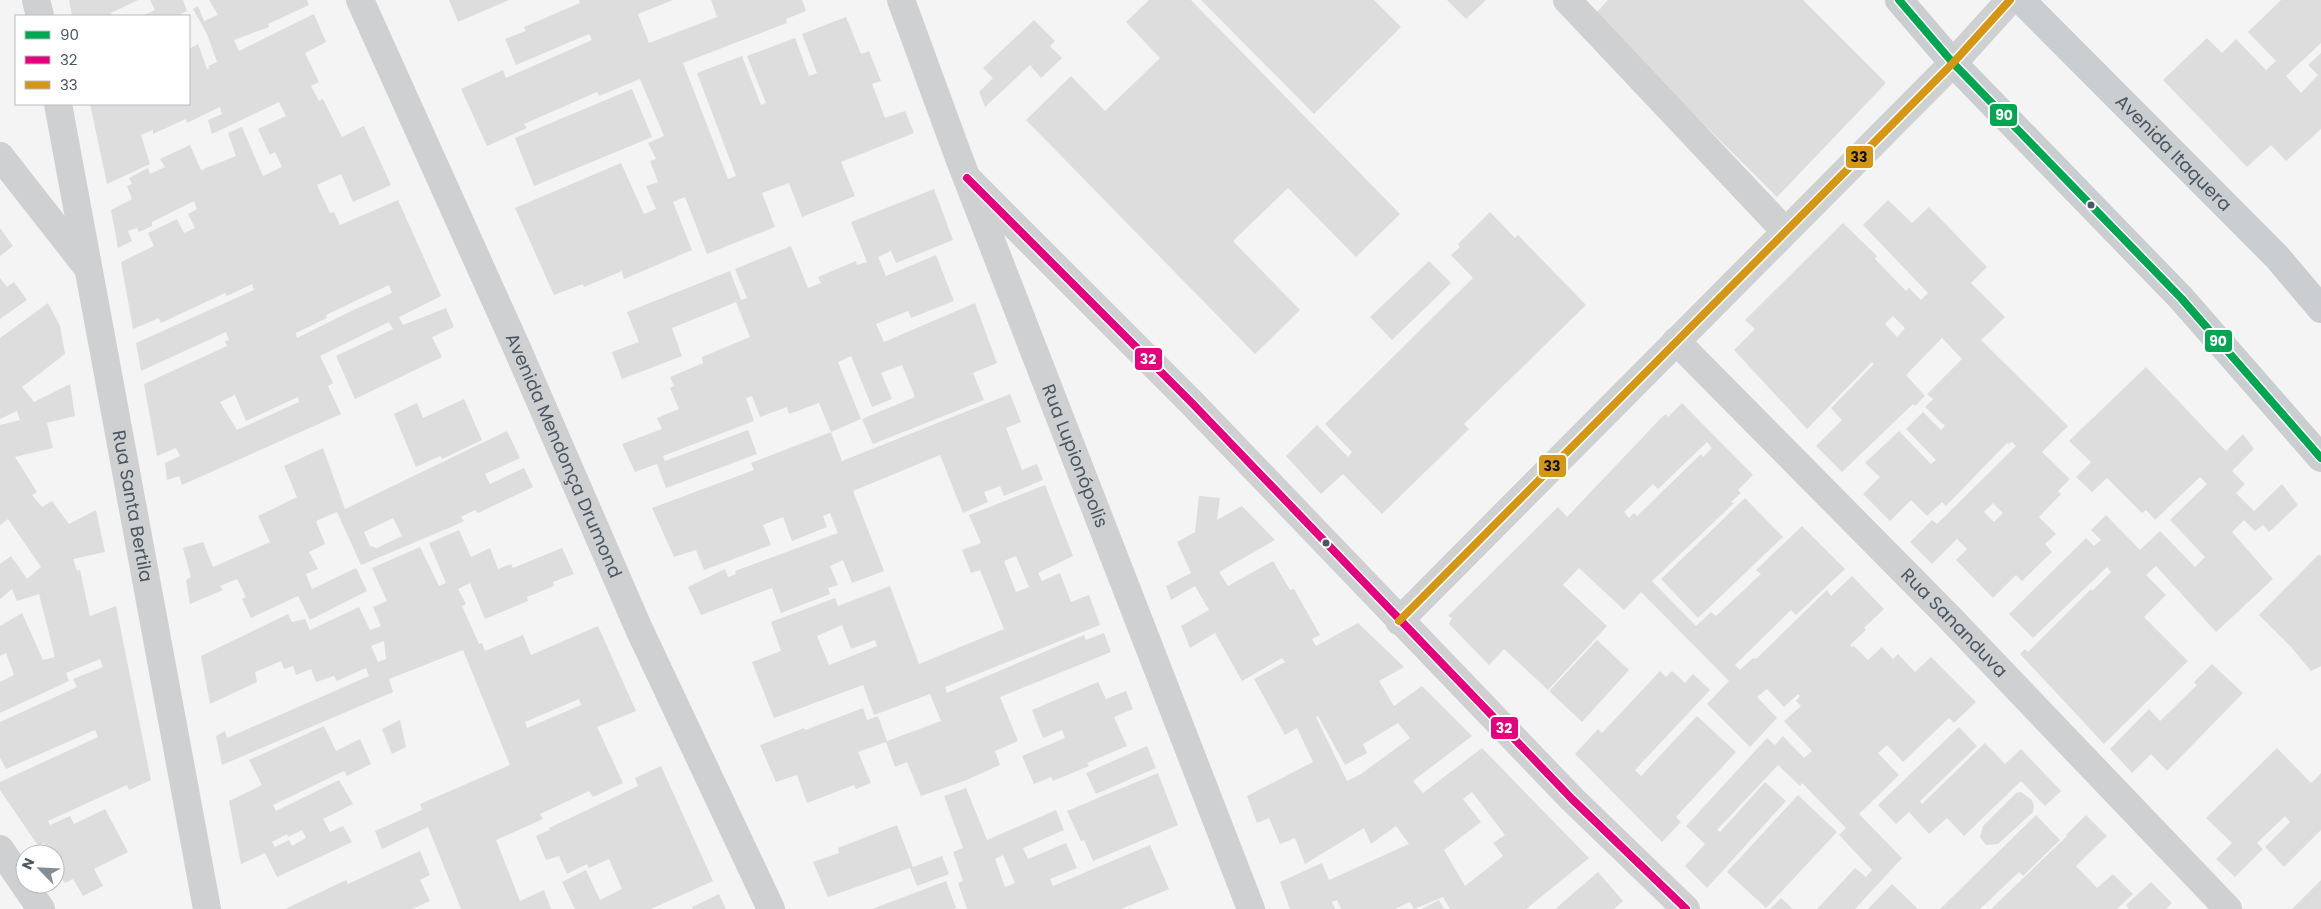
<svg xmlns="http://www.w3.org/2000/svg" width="2321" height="909" viewBox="0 0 2321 909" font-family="Poppins,sans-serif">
  <rect width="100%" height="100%" fill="#f4f4f4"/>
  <path fill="#ddddde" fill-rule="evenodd" d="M69 0H138L111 13 112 16H72Z
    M150 0H183L187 11 181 14 182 16H142L155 10Z
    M209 0H307L309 5 268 24 269 27 234 40 239 51 314 14 326 42 305 53 319 82 311 86 319 101 323 99 342 137 364 126 391 185 353 202 341 174 317 185 330 213 334 212 340 225 398 200 441 296 399 317 403 325 446 308 454 327 432 337 442 357 355 399 336 356 393 329 389 322 320 356 333 383 328 386 341 414 182 485 179 476 167 480 165 463 180 456 176 448 157 456 144 384 227 346 225 341 229 340 226 332 141 371 136 343 254 290 252 284 227 296 225 293 161 323 159 318 133 329 121 262 154 246 148 233 177 219 184 233 195 228 188 214 197 209 194 201 152 222V226L139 232 137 228 128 231 132 241 118 248 111 210 132 199 127 186 132 184 129 178 148 168 150 174 165 167 160 159 190 145 201 170 236 156 228 133 242 127 263 176 282 167 275 152 270 155 258 129 286 116 279 102 212 134 208 120 222 114 220 107 187 123 186 119 153 134V130L141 135 150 164 107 184 90 104H189V49L198 44 207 69 210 68 208 66 217 62 207 34 193 9 198 6 204 21 218 15ZM389 285 392 293 351 311 297 338 296 333 327 318 326 315ZM235 395 246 421 298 397 299 402 237 430 220 402Z
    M449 0H509L458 22Z
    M579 0H673L638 14 649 43 717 17 711 0H802L806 11 786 19 787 23 683 63 728 179 736 176 697 73 742 56 761 105 766 103 747 56 795 38 809 76 817 73 802 34 846 17 861 54 869 51 881 81 872 84 885 118 905 111 914 133 841 162 855 196 802 217 789 183 762 193 775 227 707 254 685 197 673 202 692 250 624 279 622 271 584 287 583 284 554 295 515 208 621 163 644 214 656 209 646 186 658 182 650 161 656 159 648 143 664 136 640 79 599 96 597 92 524 124 527 128 487 146 461 89 503 70 506 78 592 40 589 34 516 65 505 39 526 31 524 27 580 3Z
    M1149 0H1191L1400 214 1356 257 1288 188 1233 241 1300 310 1255 354 1026 120 1071 76 1105 111 1160 58 1126 22Z
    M1201 0H1374L1401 27 1314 114Z
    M1447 0H1486L1466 19Z
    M1608 0H1803L1885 82V84L1777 197 1594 15Z
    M2281 0H2321V43L2286 76 2301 93 2318 75 2308 65 2321 53V129L2286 161 2271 145 2247 167 2163 80 2207 38 2222 53 2236 39 2266 70 2276 61 2248 32Z
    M1034 20 1055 41 1050 46 1062 58 1041 78 1030 65 985 107 979 92 993 78 983 68Z
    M632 89 652 137 534 186 515 138Z
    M934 189 953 240 896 263 891 251 878 257 886 276 936 255 954 301 911 318 908 311 876 324 884 342 975 303 997 363 973 373 984 400 873 444 862 419 915 397 902 365 881 373 892 399 872 407 851 356 838 362 861 419 831 432 842 461 1010 394 1021 422 1006 428 1022 470 1037 464 1043 480 1004 496 1000 486 984 492 988 502 963 513 940 455 853 491 884 571 852 583 843 560 830 566 838 585 828 588 830 594 781 613 772 588 701 615 688 587 725 569 728 577 736 574 735 571 838 533 830 513 823 516 827 527 792 541 783 517 763 525 771 545 704 570 696 550 674 557 652 508 754 470 751 463 831 432 819 403 789 414 787 407 760 417 752 396 746 398 754 421 663 456 665 461 748 430 757 454 666 488 657 464 635 472 622 444 662 429 657 418 679 409 670 388 674 386 670 377 703 363 702 357 750 337 736 302 672 328 682 356 622 379 612 352 639 342 627 312 730 271 741 300 747 298 735 269 791 246 808 288 821 283 818 277 856 261 857 265 867 262 851 222Z
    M1888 200 1912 223 1929 207 1987 267 1971 283 2005 317 1981 340 2068 426 2042 452 2070 479 2058 491 2061 494 2039 517 2056 534 2045 544 2052 552 2022 581 2016 575 1993 598 1956 560 1967 549 1957 539 1932 564 1910 542 1932 520 1937 524 2016 446 2012 442 2008 444 2007 443 1946 506 1942 502 1927 516 1911 500 1890 521 1863 494 1880 477 1865 463 1899 431 1931 464 1936 460 1906 429 1923 412 1941 430 1945 426 1925 407 1933 399 1927 394 1962 359 1942 338 1906 375 1925 396 1915 406 1913 404 1842 472 1816 446 1842 420 1831 408 1874 364 1872 362 1807 429 1734 350 1755 329 1745 320 1843 223 1877 256 1875 259 1906 291 1909 288 1921 300 1928 293 1863 225ZM1893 316 1905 328 1897 337 1885 324ZM1993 503 2003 513 1994 522 1984 512Z
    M1490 212 1515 238 1518 235 1586 305 1464 424 1469 429 1382 514 1343 474 1321 494 1286 456 1317 425 1348 457 1352 452 1325 424 1473 278 1451 255 1460 247 1458 244Z
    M0 228 13 246 0 256Z
    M1429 261 1451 283 1392 340 1370 317Z
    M0 278 7 287 14 282 27 300 0 319Z
    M48 303 60 326 65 354 22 387 34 402 70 384 75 416 47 423 53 448 15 457 37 492 32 495 42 507 52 501 69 524 96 510 105 552 73 559 77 571 80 570 90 616 116 606 151 780 129 790 127 785 48 821 50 825 70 816 74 824 105 809 128 852 94 869 103 886 83 896 73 879 65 883 55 869V854H50L44 843 39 847 0 790V782L98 737 95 730 6 769 0 758V722L77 687 73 679 103 667 100 659 66 673 69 681 0 713V682L14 675 6 653 0 656V626L22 613 43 660 55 657 39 594 17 601 12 589 0 599V564L11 556 27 579 41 567 8 519 0 525V425L20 420 17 411 0 419V338Z
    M2146 367 2226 451 2243 434 2254 449 2232 471 2245 484 2236 493 2254 511 2282 484 2298 505 2269 532 2263 525 2255 531 2244 520 2232 532 2273 579 2216 632 2156 566 2146 575 2166 595 2144 617 2188 661 2104 744 2020 654 2025 649 2028 652 2091 589 2092 591 2111 572 2107 567 2033 638 2009 614 2086 538 2094 546 2101 540 2091 530 2106 515 2140 550 2160 531 2195 567 2205 557 2170 520 2207 484 2200 477 2155 520 2146 510 2142 513 2107 478 2092 492 2076 477 2091 462 2069 441Z
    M464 399 482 440 442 459 440 456 416 467 394 414 417 403 423 418Z
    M1682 403 1753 475 1738 490 1741 493 1731 502 1734 503 1652 581 1696 626 1711 612 1716 616 1761 574 1756 570 1802 526 1845 569 1796 615 1791 610 1735 665 1740 670 1753 658 1756 659 1827 590 1831 596 1852 576 1884 609 1864 628 1866 630 1850 645 1852 647 1854 646 1868 660 1882 647 1893 659 1898 654 1915 672 1931 657 1976 702 1954 723 1949 718 1903 762 1887 745 1878 753 1899 775 1859 814 1902 858 1855 909H1817L1855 868 1866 877 1872 870 1839 835 1846 828 1802 783 1800 786 1778 765 1717 830 1720 832 1765 782 1786 801 1707 888 1685 866 1705 844 1686 826 1767 738 1775 745 1783 736 1804 758 1812 751 1784 721 1801 706 1796 701 1800 696 1798 694 1784 707 1767 689 1757 697 1777 718 1750 747 1707 704 1729 681 1641 592 1624 610 1579 568 1563 585 1607 626 1548 690 1504 649 1489 665 1449 624 1452 618 1448 616 1558 507 1567 517 1661 418 1666 414 1668 417ZM1707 442 1712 448 1703 457 1701 454 1637 516 1634 513 1629 518 1624 512 1653 484 1658 489Z
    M507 431 520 458 485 474 490 484 524 468 533 487 478 513 475 510 461 517 464 521 451 527 361 565 337 512 316 521 325 544 309 552 318 569 306 574 312 589 356 568 367 591 310 620 298 596 251 618 242 599 246 597 237 579 220 586 223 590 190 604 186 580 191 577 183 548 203 542 213 567 270 542 258 516 297 497 284 466 323 448 345 509ZM393 518 402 536 377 548 370 546 364 532Z
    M1045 485 1073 556 1038 573 1042 581 1060 573 1071 602 1089 595 1100 625 945 687 947 693 1084 635 1086 640 1104 633 1111 652 1000 697 1018 741 995 751 1000 765 964 781 921 796 907 762 895 767 886 742 858 752 871 783 856 789 854 785 807 803 797 775 776 782 760 745 804 728 805 730 863 708 867 720 878 716 887 741 941 721 930 694 874 715 863 685 774 718 752 662 781 651 771 622 835 598 838 606 890 586 919 664 1004 629 980 570 971 573 962 550 981 543 969 515ZM1016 556 1029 587 1016 592 1004 561ZM842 625 851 649 875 640 877 646 829 665 817 636Z
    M1199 496 1220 498 1217 520 1242 506 1275 540 1219 572 1228 586 1273 561 1290 590 1294 589 1320 635 1312 639 1316 646 1358 623 1404 667 1379 681 1394 706 1422 686 1472 736 1413 781 1423 793 1482 748 1589 858 1526 909H1450L1443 897 1414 909 1410 902 1395 909H1341L1337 900 1332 902 1335 909H1290L1280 882 1322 863 1329 880 1409 844 1396 826 1371 844 1364 828 1305 864 1295 838 1280 844 1269 818 1257 823 1247 796 1313 762 1297 728 1285 735 1254 679 1285 662 1282 658 1242 681 1215 633 1190 648 1181 626 1209 610 1195 586 1171 600 1166 586 1191 573 1177 542 1195 532ZM1318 716 1345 765 1367 753 1363 744 1398 723 1410 738 1361 774 1347 781 1316 717ZM1472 792 1505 835 1493 843 1503 856 1465 886 1444 850 1481 822 1463 799Z
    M1745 498 1783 537 1698 618 1661 579Z
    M459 530 471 557 490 548 498 569 511 564 513 568 562 548 574 574 553 582 554 586 527 597 528 601 485 619 470 583 458 589 466 604 462 606 479 644 482 643 485 651 523 635 531 655 598 626 636 711 597 727 623 783 593 797 589 791 540 814 543 819 496 840 520 901 544 890 551 909H461L428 827 382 849 375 831 422 810 420 804 510 765 463 650 389 679 393 692 222 765 216 736 225 731 227 738 369 676 366 668 337 681 334 676 316 682 311 669 296 675 293 666 284 669 281 661 255 672 257 682 210 704 201 656 288 614 292 622 305 619 310 630 359 607 370 630 381 626 373 607 387 601 372 568 420 547 439 586 446 583 429 543ZM384 641 386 659 378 662 371 646ZM579 699 581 705 527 728 525 722Z
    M2319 554 2321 556V666L2311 671 2291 647 2259 615Z
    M1597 640 1629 670 1582 722 1549 691Z
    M2212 664 2243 693 2167 771 2151 754 2132 773 2110 749 2149 709 2160 721 2197 685 2194 682Z
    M1660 671 1666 677 1672 671 1685 683 1693 674 1710 690 1635 770 1641 776 1697 716 1736 752 1676 817 1681 822 1662 842 1575 754 1598 729 1602 733Z
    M1098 682 1106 699 1126 691 1133 709 1114 717 1127 746 1087 763 1089 766 1053 781 1051 777 1034 784 1022 756 1065 738 1062 730 1043 738 1032 710Z
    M400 720 406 747 392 754 382 729Z
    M324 726 336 751 360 739 371 764 347 776 344 771 273 805 276 811 339 780 353 804 323 819 330 832 343 826 352 842 277 877 265 853 241 864 229 801 262 785 249 760ZM302 830 306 838 292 846 289 840 275 847 272 842 287 834 288 837Z
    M1959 727 1977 746 1920 801 1922 804 1985 743 2005 764 2021 749 2061 791 2045 806 2021 781 1964 836 1947 818 1929 834 1909 812 1896 824 1878 805Z
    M1147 746 1156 768 1096 794 1086 773Z
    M2277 748 2311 783 2321 773V830L2284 867 2265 847 2290 822 2285 816 2257 843 2263 849 2235 877 2216 859 2232 843 2206 818Z
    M661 766 713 881 651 909H575L562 882 586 870 600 900 622 889 609 859 589 868 587 864 567 874 559 856 546 860 536 836 550 830 549 828 638 786 635 778Z
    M1158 773 1178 825 1093 861 1084 840 1081 841 1067 811Z
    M966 788 987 840 1056 810 1064 830 1023 848 1028 859 1066 843 1077 868 1050 879 1053 886 1150 845 1169 889 1121 909H967L958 883 963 881 953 852 963 848 944 796ZM1003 855 1015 883 1005 887 995 859Z
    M2021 792 2032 800 2034 806 2033 812 1998 844 1986 845 1980 837 1983 826 2016 793Z
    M1798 795 1837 832 1766 908 1727 872Z
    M2036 815 2060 840 2023 876 2019 872 1980 909H1940Z
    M2086 815 2107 836 2076 866 2097 888 2113 874 2133 894 2117 909H1991L2067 836 2066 835Z
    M897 825 913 867 942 856 949 874 917 886 910 868 828 897 813 862 839 853 838 848Z
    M420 851 430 875 420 880 430 901 412 909H285L346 880 348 884Z
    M1598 872 1623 901 1614 909H1555Z
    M2321 880V909H2292Z
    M946 881 956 908 953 909H872Z
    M2151 882 2172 903 2166 909H2129L2126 905Z
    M1892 884 1918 909H1868Z
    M719 894 726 909H693L692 907Z
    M1781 898 1793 909H1770Z
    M1439 900 1444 909H1422Z"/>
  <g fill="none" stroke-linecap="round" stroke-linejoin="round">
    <g stroke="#ced0d2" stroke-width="28">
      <path d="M36 0 40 16"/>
      <path id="s1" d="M360 0 516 346 639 629 771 909"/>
      <path id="s2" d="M901 0 959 158 1251 909"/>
      <path d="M1567 0 1785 231"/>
      <path id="s3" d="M58 104 207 909"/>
      <path d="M0 156 87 267"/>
      <path d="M967 178 1191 402 1572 799 1686 909"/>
      <path id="s4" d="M1676 341 1947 615 2228 909"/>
      <path d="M1399 621 1953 63 2010 0"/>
      <path d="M0 849 41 909"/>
    </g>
    <g stroke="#caced1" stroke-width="28">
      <path d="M1899 0 1953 63 2181 298 2321 458"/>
      <path id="s5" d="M2021 0 2277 257 2321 309"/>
    </g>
    <g stroke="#fff" stroke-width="11">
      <path id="bus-1" d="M1899 0 1953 63 2181 298 2321 458"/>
    </g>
    <g stroke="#fff" stroke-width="11">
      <path id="bus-2" d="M967 178 1191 402 1572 799 1686 909"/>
    </g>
    <g stroke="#fff" stroke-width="11">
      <path id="bus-3" d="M1399 621 1953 63 2010 0"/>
    </g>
    <use href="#bus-1" stroke="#00a651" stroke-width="8"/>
    <use href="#bus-2" stroke="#e5007d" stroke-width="8"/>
    <use href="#bus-3" stroke="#d49613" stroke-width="8"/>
  </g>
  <g fill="#4a5661" stroke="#fff" stroke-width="2">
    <circle cx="2091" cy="205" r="4.5"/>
    <circle cx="1326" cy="543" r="4.5"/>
  </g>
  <g text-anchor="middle" stroke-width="4" stroke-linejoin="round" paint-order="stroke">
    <g font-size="18" fill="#4a5661" stroke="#fff">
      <text dy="6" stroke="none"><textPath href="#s5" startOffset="216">Avenida Itaquera</textPath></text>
      <text dy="6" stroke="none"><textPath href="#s2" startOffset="488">Rua Lupionópolis</textPath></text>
      <text dy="6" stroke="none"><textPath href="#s1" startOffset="499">Avenida Mendonça Drumond</textPath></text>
      <text dy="6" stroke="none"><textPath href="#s3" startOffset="409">Rua Santa Bertila</textPath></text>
      <text dy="6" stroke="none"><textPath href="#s4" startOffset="396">Rua Sananduva</textPath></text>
    </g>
  </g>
  <g stroke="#fff" stroke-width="2">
    <rect x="1989" y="103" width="29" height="24" rx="5" fill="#00a651"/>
    <rect x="1845" y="145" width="29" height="24" rx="5" fill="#d49613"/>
    <rect x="2204" y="329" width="29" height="24" rx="5" fill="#00a651"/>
    <rect x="1134" y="347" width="29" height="24" rx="5" fill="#e5007d"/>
    <rect x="1538" y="454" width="29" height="24" rx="5" fill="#d49613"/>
    <rect x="1490" y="716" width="29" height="24" rx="5" fill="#e5007d"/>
  </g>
  <g font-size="14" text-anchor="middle" font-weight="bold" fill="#fff">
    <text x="2004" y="120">90</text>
    <text x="2218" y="346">90</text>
    <text x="1148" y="364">32</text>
    <text x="1504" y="733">32</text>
  </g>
  <g font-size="14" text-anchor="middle" font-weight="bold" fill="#111">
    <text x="1859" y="162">33</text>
    <text x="1552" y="471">33</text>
  </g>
  <rect x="15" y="15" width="175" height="90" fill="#ffffff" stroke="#b7bbc0"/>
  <rect x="25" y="31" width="25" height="8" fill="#00a651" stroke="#b7bbc0"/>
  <text x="60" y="40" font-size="15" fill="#4a5661">90</text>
  <rect x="25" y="56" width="25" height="8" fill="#e5007d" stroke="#b7bbc0"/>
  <text x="60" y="65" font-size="15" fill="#4a5661">32</text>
  <rect x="25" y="81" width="25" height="8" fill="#d49613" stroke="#b7bbc0"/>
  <text x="60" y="90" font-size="15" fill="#4a5661">33</text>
  <g transform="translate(40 869) rotate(294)"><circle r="24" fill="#ffffff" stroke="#b7bbc0"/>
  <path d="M0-4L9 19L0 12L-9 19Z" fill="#868d94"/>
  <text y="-8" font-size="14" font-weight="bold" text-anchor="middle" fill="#4a5661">N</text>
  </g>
</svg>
